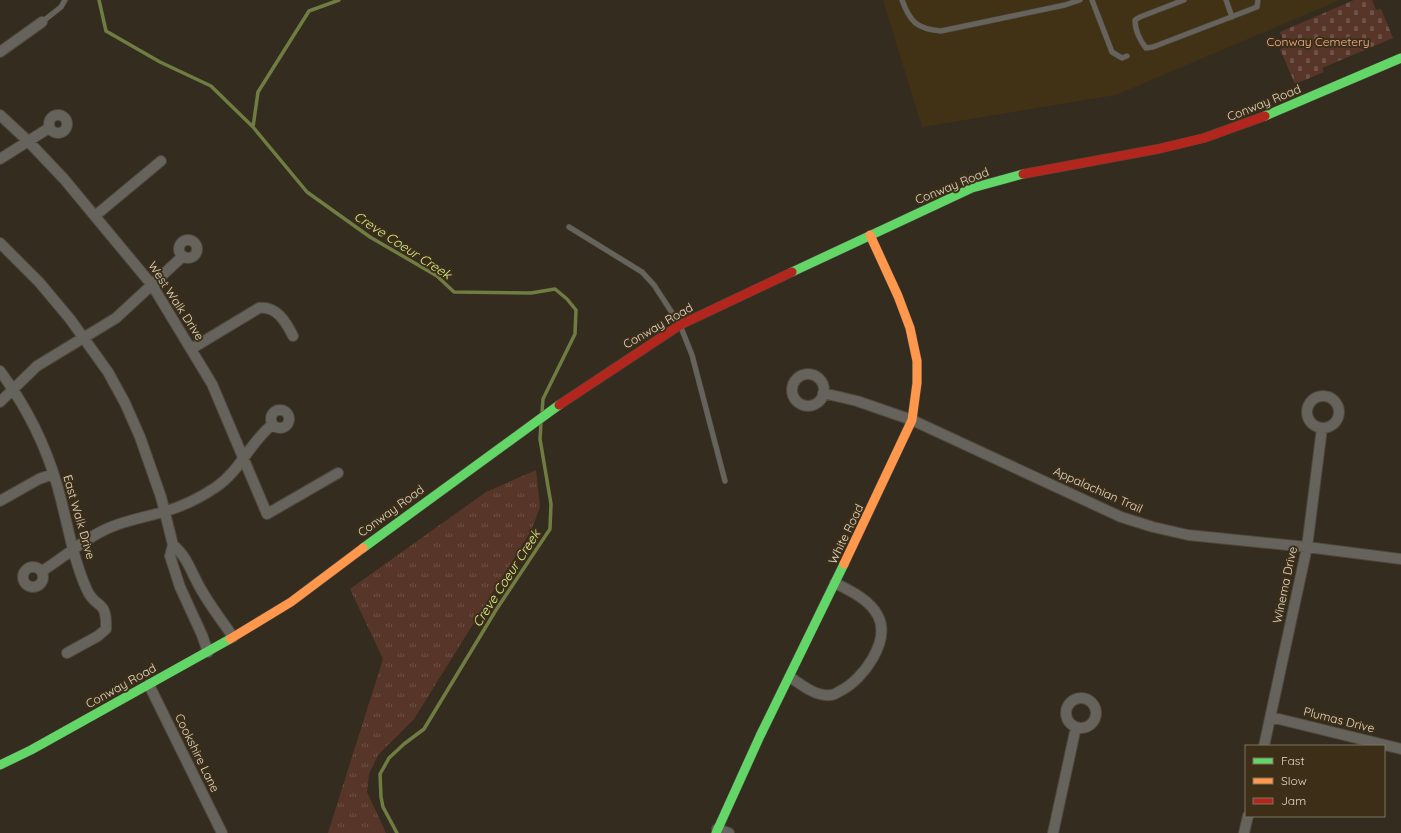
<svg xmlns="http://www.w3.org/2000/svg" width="1401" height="833" viewBox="0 0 1401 833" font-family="Quicksand,sans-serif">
  <defs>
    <pattern id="grass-tufts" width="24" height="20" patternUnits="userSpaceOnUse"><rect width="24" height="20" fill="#573629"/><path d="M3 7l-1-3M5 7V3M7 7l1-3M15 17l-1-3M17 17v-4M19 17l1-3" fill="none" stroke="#6f5247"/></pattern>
    <pattern id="cemetery-stones" width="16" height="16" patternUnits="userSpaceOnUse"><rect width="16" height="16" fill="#573629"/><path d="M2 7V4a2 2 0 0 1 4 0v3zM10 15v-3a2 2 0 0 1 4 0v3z" fill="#6f5247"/></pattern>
  </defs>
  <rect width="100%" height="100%" fill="#342c1f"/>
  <path fill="#423215" d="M883 0H1340L1116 95 922 127Z"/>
  <path fill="url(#grass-tufts)" d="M536 470 540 507 531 531 414 719 378 755 369 774 367 792 386 833H328L383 659 350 589 486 492Z"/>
  <path fill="url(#cemetery-stones)" d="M1354 0H1372L1376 10 1381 9 1393 38 1322 68 1324 72 1295 84 1280 49 1286 47 1280 32Z"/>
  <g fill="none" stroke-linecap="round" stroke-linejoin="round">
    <path stroke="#707d42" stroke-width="3.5" d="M99 0 106 31 160 62 211 86 253 127
      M339 0 309 11 258 92 253 127 307 192 370 237 437 276 454 292 531 293 555 289 567 299 576 310 575 334 543 399 542 413
      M397 833 383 807 381 797 380 774 384 767 389 758 404 744 424 729 496 610 550 529 551 504 540 439 541 423"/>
    <g stroke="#4e473c" stroke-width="6">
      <path id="lane" d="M902 0C910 22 917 29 941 31L1065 5 1080 0
        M1092 0 1112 52 1122 58 1127 56
        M1184 0 1140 17 1135 20C1135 30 1140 41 1146 48L1153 47 1257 7 1258 0
        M1226 0 1232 17
        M42 22 61 7 65 0
        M569 227 642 272 654 285 680 325 692 355 725 481"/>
    </g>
    <g stroke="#4e473c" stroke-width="12">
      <path id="street" d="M0 52 42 22
        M49 124a9 9 0 1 1 18 0a9 9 0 1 1-18 0Z
        M0 115 28 141 64 179 152 285 212 384 267 514 338 473
        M0 159 49 128
        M96 215 161 161
        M179 249a9 9 0 1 1 18 0a9 9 0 1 1-18 0Z
        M0 243 39 282 70 319 108 372 125 403 140 437 161 497 173 545 170 556 180 587 202 635 208 652
        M191 349 259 308C277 306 286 322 293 336
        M0 371C26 406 45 443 57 485 67 519 72 557 87 590 96 610 107 598 106 629L98 636 67 653
        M792 390a16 16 0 1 1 32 0a16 16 0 1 1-32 0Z
        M823 393 857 401 912 420 1121 517 1153 527 1188 535 1307 547 1401 559
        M1307 412a16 16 0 1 1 32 0a16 16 0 1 1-32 0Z
        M0 402 37 366 116 318 183 256
        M271 419a9 9 0 1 1 18 0a9 9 0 1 1-18 0Z
        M0 501 39 479 53 474
        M173 545C188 557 192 575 202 591 211 607 223 622 233 637
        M23 577a10 10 0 1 1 20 0a10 10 0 1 1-20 0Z
        M42 571C65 557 86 537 111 527 128 520 146 517 163 512 181 507 200 498 216 487 241 470 250 442 272 425
        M790 677C802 685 816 697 831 695 835 695 839 691 842 690 863 679 891 641 878 616 870 600 851 591 835 583
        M149 685 222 833
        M1066 713a15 15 0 1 1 30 0a15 15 0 1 1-30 0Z
        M1271 717 1401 749
        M1264 746 1307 547 1322 428
        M717 829 729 833
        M1053 833 1076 727
        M1244 833 1248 816"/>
    </g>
    <g stroke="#4e473c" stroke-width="10">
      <path id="fast" d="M1265 116 1401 58
        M792 272 972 188 1023 174
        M363 548 559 405
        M0 765 31 750 230 639
        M716 833 760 736 844 564"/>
    </g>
    <g stroke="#4e473c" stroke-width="10">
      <path id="slow" d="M844 564 912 420 917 383V361L910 328 898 296 870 235
        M230 639 291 602 363 548"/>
    </g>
    <g stroke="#4e473c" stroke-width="10">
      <path id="jam" d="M1023 174 1158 149 1204 138 1265 116
        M559 405 680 325 792 272"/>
    </g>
    <use href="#lane" stroke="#66635d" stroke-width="5"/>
    <use href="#street" stroke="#66635d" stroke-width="10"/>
    <use href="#fast" stroke="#63d668" stroke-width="9"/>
    <use href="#slow" stroke="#ff974d" stroke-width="9"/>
    <use href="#jam" stroke="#b3261e" stroke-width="9"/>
  </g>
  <g text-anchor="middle" stroke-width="4" stroke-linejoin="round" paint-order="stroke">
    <g font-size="12" fill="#fbb096" stroke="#3c2e17">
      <text x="1318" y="46">Conway Cemetery</text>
    </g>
    <g font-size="12" fill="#e1d8ca" stroke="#3c2e17">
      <text transform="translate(1264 103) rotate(-22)" y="4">Conway Road</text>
      <text transform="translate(952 186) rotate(-22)" y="4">Conway Road</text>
      <text transform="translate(176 301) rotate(57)" y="4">West Walk Drive</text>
      <text transform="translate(658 326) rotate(-30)" y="4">Conway Road</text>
      <text transform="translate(1098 490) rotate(24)" y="4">Appalachian Trail</text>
      <text transform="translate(391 511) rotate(-36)" y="4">Conway Road</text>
      <text transform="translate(79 517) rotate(74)" y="4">East Walk Drive</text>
      <text transform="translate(846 534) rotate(-64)" y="4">White Road</text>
      <text transform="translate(1285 585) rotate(-78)" y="4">Winema Drive</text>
      <text transform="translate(121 686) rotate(-29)" y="4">Conway Road</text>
      <text transform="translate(1339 720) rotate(14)" y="4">Plumas Drive</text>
      <text transform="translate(197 753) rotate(64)" y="4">Cookshire Lane</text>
    </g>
    <g font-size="13" font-style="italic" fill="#d9f094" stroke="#3c2e17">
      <text transform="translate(403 245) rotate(33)" y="5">Creve Coeur Creek</text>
      <text transform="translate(506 578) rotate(-57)" y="5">Creve Coeur Creek</text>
    </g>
  </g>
  <rect x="1245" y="745" width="140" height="72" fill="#3c2e17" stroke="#7e725f"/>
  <rect x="1253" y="758" width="20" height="6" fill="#63d668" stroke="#7e725f"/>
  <text x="1281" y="765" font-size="12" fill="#e1d8ca">Fast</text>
  <rect x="1253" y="778" width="20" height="6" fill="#ff974d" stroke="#7e725f"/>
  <text x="1281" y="785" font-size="12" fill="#e1d8ca">Slow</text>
  <rect x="1253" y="798" width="20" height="6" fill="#b3261e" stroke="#7e725f"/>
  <text x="1281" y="805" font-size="12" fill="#e1d8ca">Jam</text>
</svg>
